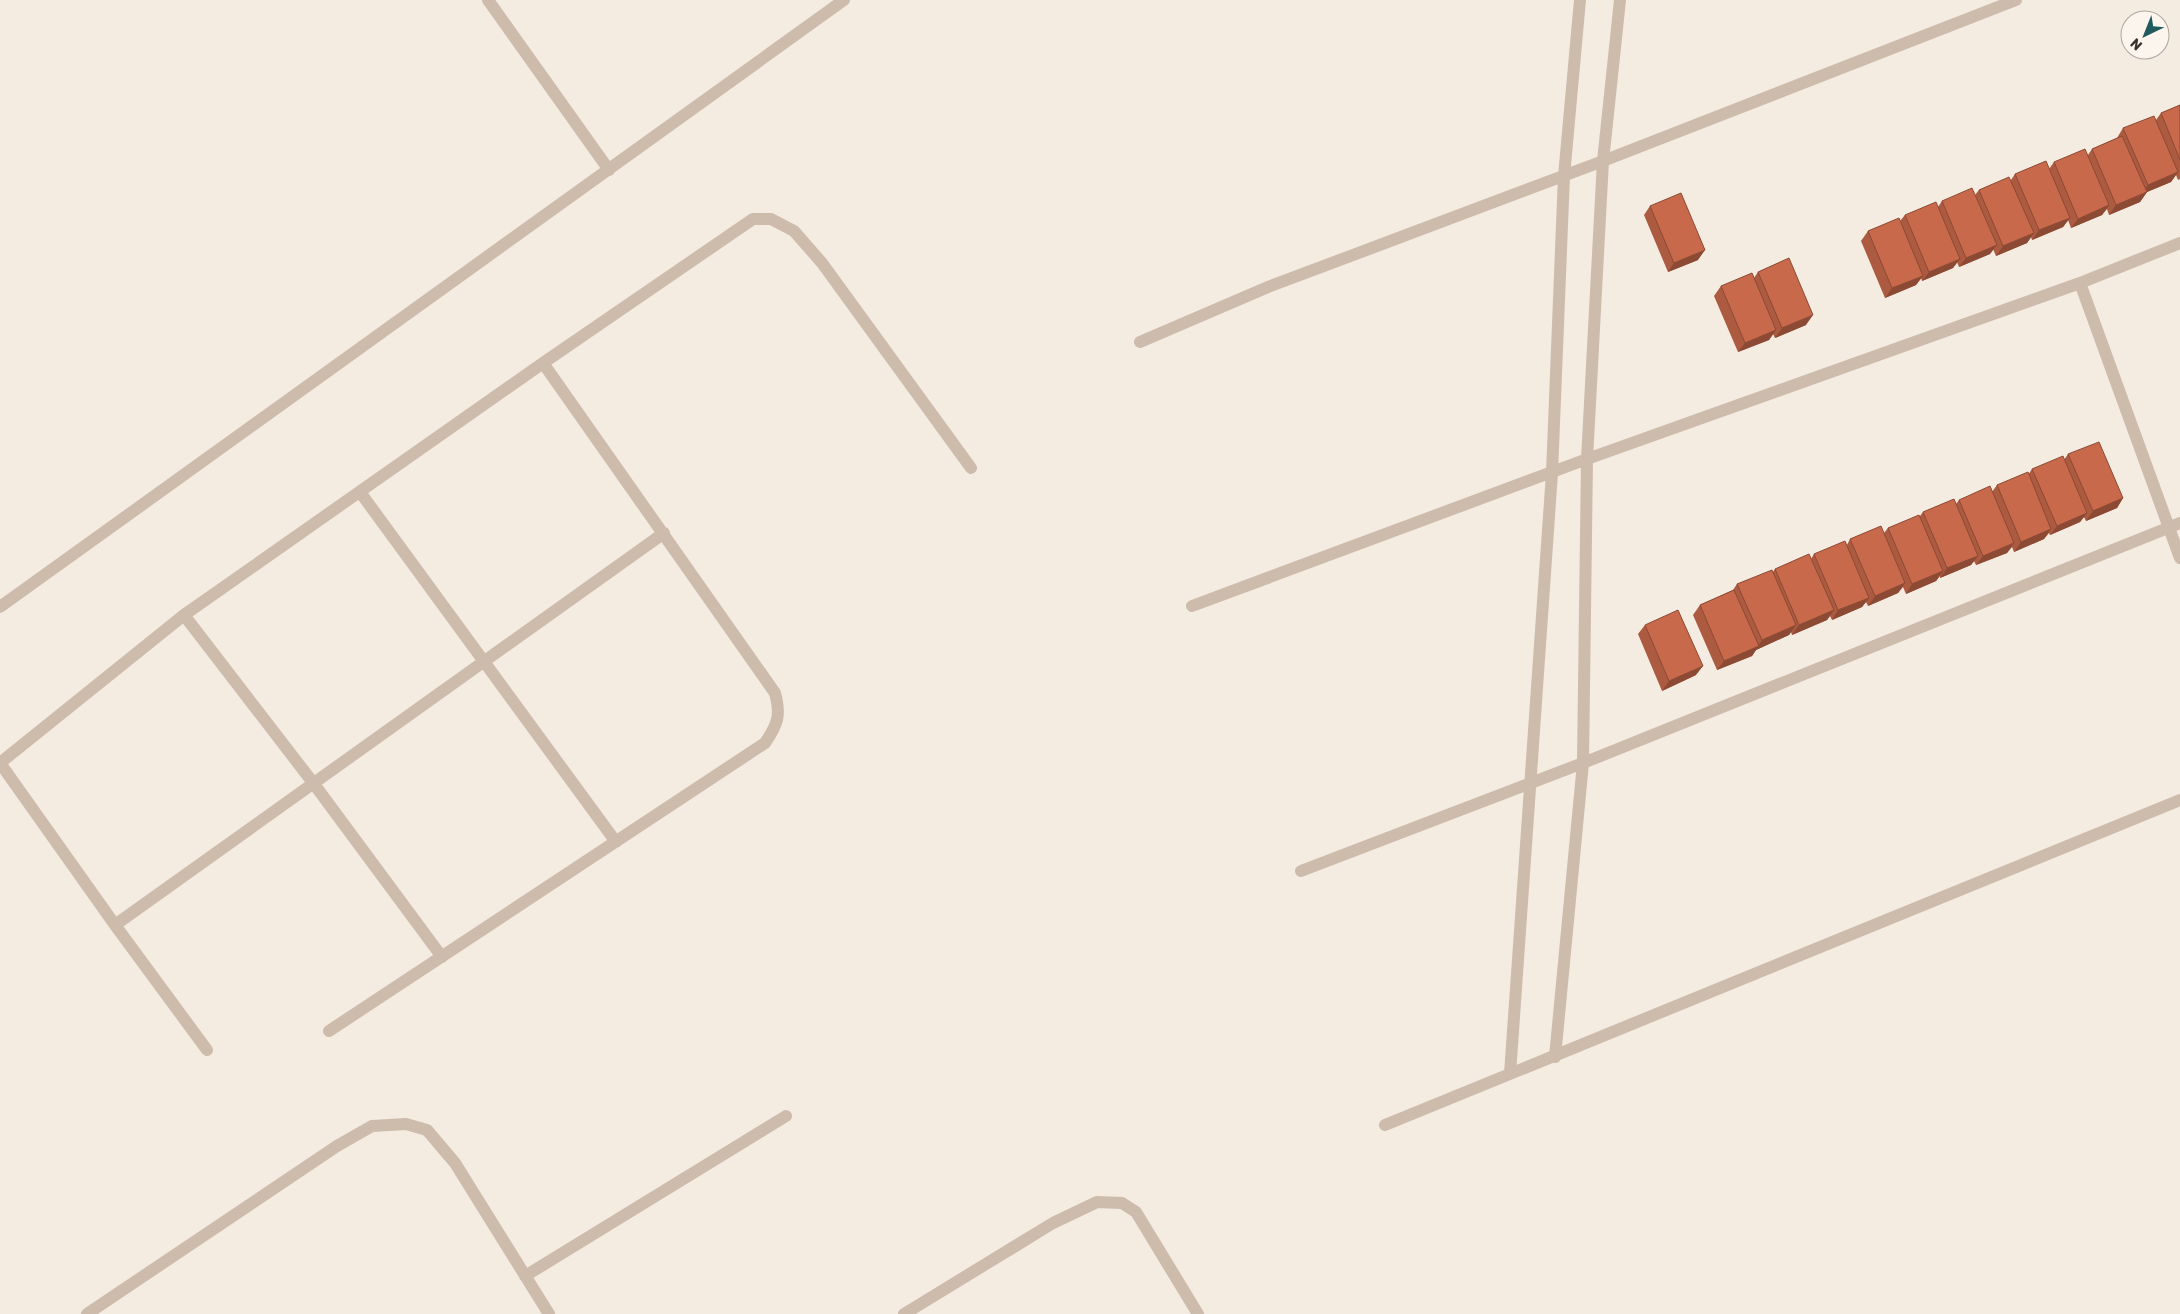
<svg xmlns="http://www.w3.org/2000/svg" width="2180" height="1314" viewBox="0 0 2180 1314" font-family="Rubik,sans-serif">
  <rect width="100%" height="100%" fill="#f4ebe1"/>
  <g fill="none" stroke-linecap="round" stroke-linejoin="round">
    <path stroke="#cdbbac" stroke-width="12" d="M360 492 616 842
      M184 615 314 784 442 957
      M0 763 184 615 543 363 753 219H771L794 231 822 263 971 468
      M0 763 115 925 207 1050
      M115 925 664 533
      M329 1031 765 743C778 724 781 715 775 693L543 363
      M525 1276 786 1116
      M87 1314 337 1146 372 1126 406 1124 427 1130 455 1163 549 1314
      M904 1314 1053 1223 1097 1202 1122 1203 1136 1212 1198 1314"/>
    <path stroke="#cdbbac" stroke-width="12" d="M488 0 609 170
      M2080 283 2180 558
      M1140 342 1268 287 1603 161 2016 0
      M1192 606 1587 459 2080 283 2180 243
      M0 607 844 0
      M1301 871 1583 763 2180 523
      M1555 1057 1583 763 1587 459 1603 161 1620 0
      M1510 1074 1552 473 1564 176 1580 0
      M1385 1125 2180 800"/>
  </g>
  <path fill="#ac5a40" d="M2180 105V179L2178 180 2176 175 2171 182 2147 192 2140 202 2109 215 2107 209 2102 215 2071 228 2068 220 2063 227 2032 240 2031 237 2027 243 1996 256 1993 249 1990 254 1959 267 1957 262 1953 268 1922 281 1921 278 1916 285 1885 298 1861 241 1868 231 1900 221 1905 215 1938 207 1942 201 1975 195 1979 190 2011 180 2015 174 2049 169 2054 162 2088 155 2092 149 2117 138 2123 128 2156 120 2161 113Z
    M1650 206 1698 260 1668 272 1644 215Z
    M1758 272 1806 325 1775 338 1773 334 1769 340 1738 352 1714 296 1721 286 1754 278Z
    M2068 454 2123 498 2117 508 2086 521 2084 517 2080 522 2050 535 2049 533 2044 539 2014 552 2012 547 2007 553 1976 565 1974 561 1971 565 1940 578V576L1936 581 1906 594 1903 587 1898 593 1868 606 1866 602 1862 607 1832 620 1830 616 1827 620 1792 635 1791 632 1789 635 1756 650 1752 656 1717 670 1693 615 1700 605 1733 590 1737 584 1773 572 1775 569 1811 559 1814 554 1847 545 1850 539 1884 533 1888 528 1920 516 1923 512 1956 504 1959 500 1992 492 1997 485 2028 475 2032 469 2064 460Z
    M1645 625 1696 675 1662 691 1638 634Z"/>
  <path fill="#8c4a34" d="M2178 172 2171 182 2147 192 2140 202 2109 215 2116 205 2141 195 2148 185Z
    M2109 205 2102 215 2071 228 2078 219Z
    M2070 218 2063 227 2032 240 2039 230Z
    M2034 233 2027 243 1996 256 2003 246Z
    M1997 245 1990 254 1959 267 1966 258Z
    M1705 250 1698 260 1668 272 1674 263Z
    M1960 259 1953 268 1922 281 1929 272Z
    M1923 276 1916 285 1885 298 1892 288Z
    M1813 315 1806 325 1775 338 1782 328Z
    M1776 330 1769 340 1738 352 1745 343Z
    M2123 498 2117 508 2086 521 2093 511Z
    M2087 513 2080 522 2050 535 2057 526Z
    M2051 529 2044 539 2014 552 2021 542Z
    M2014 543 2007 553 1976 565 1983 556Z
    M1978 556 1971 565 1940 578 1947 568Z
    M1943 571 1936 581 1906 594 1912 584Z
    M1905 583 1898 593 1868 606 1875 596Z
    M1869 598 1862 607 1832 620 1838 610Z
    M1834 610 1827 620 1792 635 1799 625Z
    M1796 625 1789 635 1756 650 1752 656 1717 670 1724 661 1758 646 1762 640Z
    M1703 666 1696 675 1662 691 1669 681Z"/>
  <path fill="#c8694b" stroke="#8c4a34" d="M2180 105V160L2161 113Z
    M2154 116 2178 172 2148 185 2123 128Z
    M2122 136 2147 192 2116 205 2092 149Z
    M2085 149 2109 205 2078 219 2054 162Z
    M2046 161 2070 218 2039 230 2015 174Z
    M2009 177 2034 233 2003 246 1979 190Z
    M1972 188 1997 245 1966 258 1942 201Z
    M1681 193 1705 250 1674 263 1650 206Z
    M1936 202 1960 259 1929 272 1905 215Z
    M1899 218 1923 276 1892 288 1868 231Z
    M1789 258 1813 315 1782 328 1758 272Z
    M1752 273 1776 330 1745 343 1721 286Z
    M2099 442 2123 498 2093 511 2068 454Z
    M2063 456 2087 513 2057 526 2032 469Z
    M2028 472 2051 529 2021 542 1997 485Z
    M1990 486 2014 543 1983 556 1959 500Z
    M1954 499 1978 556 1947 568 1923 512Z
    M1919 515 1943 571 1912 584 1888 528Z
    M1881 526 1905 583 1875 596 1850 539Z
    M1845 541 1869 598 1838 610 1814 554Z
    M1809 554 1834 610 1799 625 1775 569Z
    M1772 570 1796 625 1762 640 1737 584Z
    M1734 590 1759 646 1724 661 1700 605Z
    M1678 610 1703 666 1669 681 1645 625Z"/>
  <g transform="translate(2145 35) rotate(223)"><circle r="24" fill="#fbf5ee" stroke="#aea6a0"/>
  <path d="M0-4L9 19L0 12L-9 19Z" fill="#1f5a5e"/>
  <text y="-8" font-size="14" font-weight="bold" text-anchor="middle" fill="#3b302b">N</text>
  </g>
</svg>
